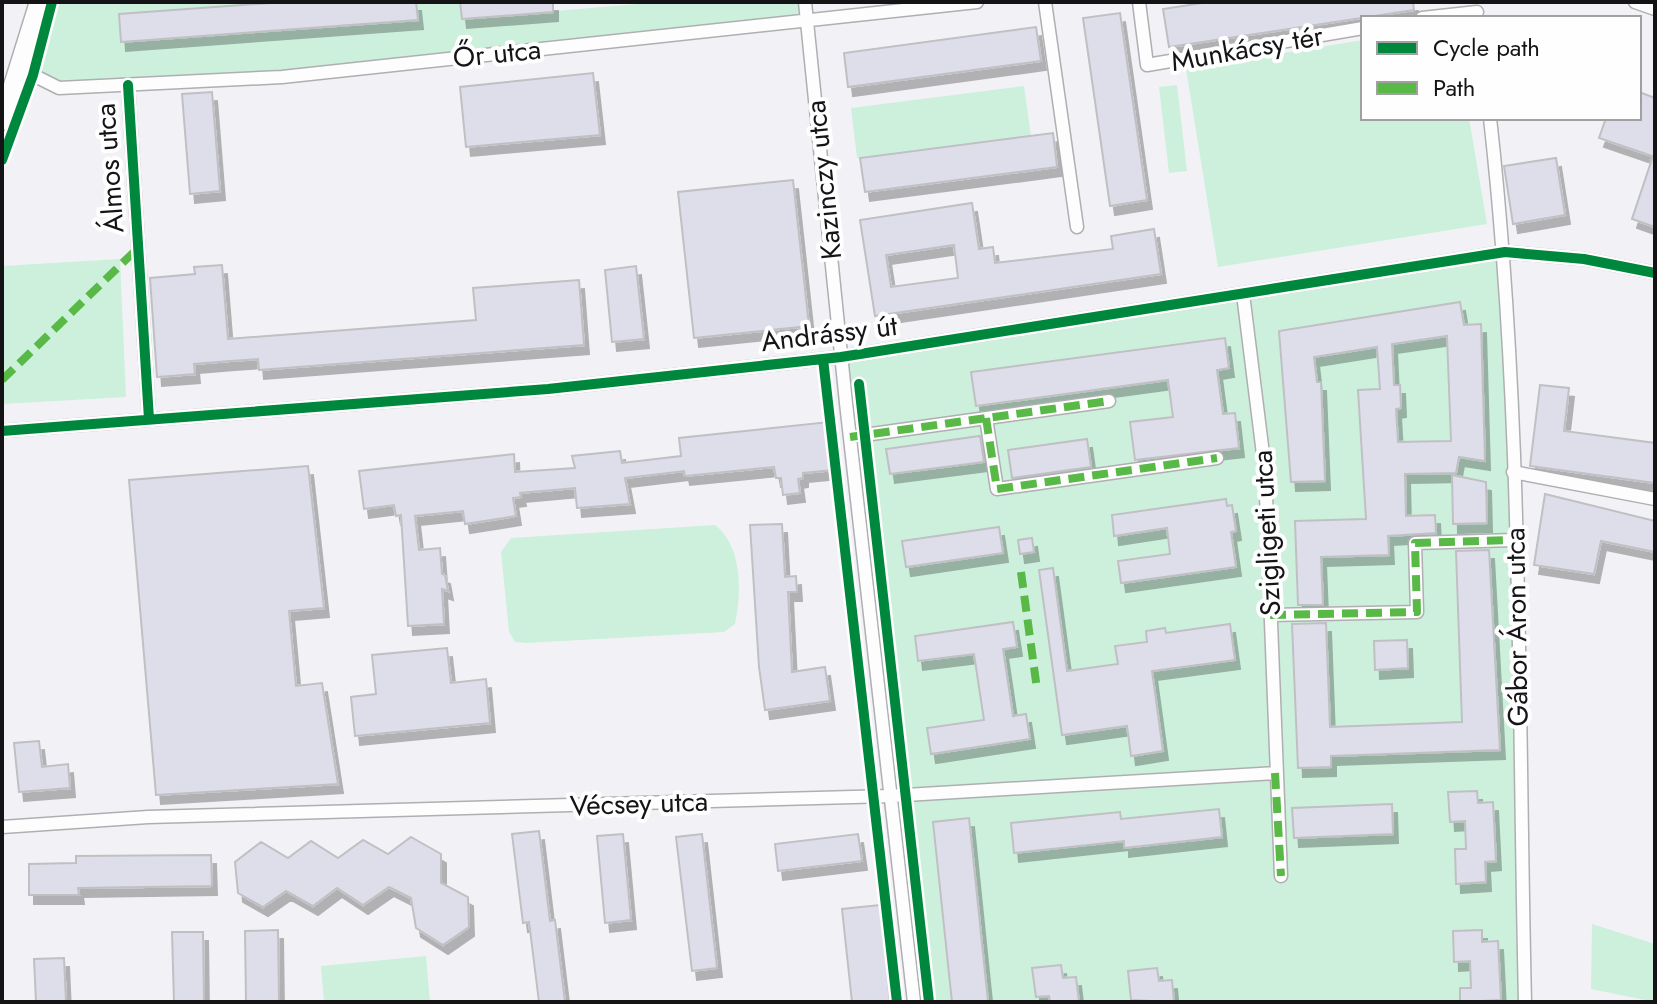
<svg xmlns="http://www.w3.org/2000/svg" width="1657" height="1004" viewBox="0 0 1657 1004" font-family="Jost,sans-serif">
  <defs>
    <filter id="shadow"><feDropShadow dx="5" dy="9" stdDeviation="0" flood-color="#0004"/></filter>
  </defs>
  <rect width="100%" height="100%" fill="#f2f2f6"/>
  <path fill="#ccf0dc" d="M42 2H285L119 14 121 41 418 19 416 2H460L462 19 661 2H803L805 18 282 74 59 86 23 67Z
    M1363 40V118H1469L1487 224 1218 267 1186 69Z
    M1177 85 1187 171 1169 173 1159 87Z
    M1024 86 1031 136 857 158 851 108Z
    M120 259 126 397 2 404V266Z
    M1504 259 1522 1002H916L844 359Z
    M715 525C742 546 742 591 735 624L724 632 526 643 515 642 509 632 501 552 511 538Z
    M1592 924 1655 944V1002L1591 989Z
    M426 956 430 1002H324L321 966Z"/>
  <path fill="#dedeeb" stroke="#c0c0c4" stroke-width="2" fill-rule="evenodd" filter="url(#shadow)" d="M285 2H416L418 20 121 42 119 14Z
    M460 2H553V12L462 19Z
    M1209 2H1413L1414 10 1169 47 1163 9Z
    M1120 13 1147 200 1110 206 1083 18Z
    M1036 27 1041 61 848 87 844 53Z
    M593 73 600 135 466 147 460 87Z
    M212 92 220 191 190 194 182 94Z
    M1639 92 1655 98V157L1599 138 1606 118H1639Z
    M1053 133 1057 167 865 192 860 158Z
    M1556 158 1565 215 1513 224 1504 166Z
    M1652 159H1655V227L1632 219Z
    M793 180 809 326 694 338 678 192Z
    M972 203 979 249 993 247 995 263 1113 249 1111 236 1154 229 1161 274 875 316 860 220ZM954 245 958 278 891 287 886 255Z
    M222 265 228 339 476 320 473 288 579 280 584 345 259 370 258 359 230 361 194 364 195 374 157 377 150 278 195 274 194 267Z
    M636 266 644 339 612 342 605 270Z
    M1460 302 1464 325 1481 324 1485 461 1459 457 1456 473 1405 474 1406 516 1435 515 1436 533 1388 536 1389 555 1321 557 1323 605H1298L1295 521 1366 519 1358 390 1380 389 1377 347 1314 357 1317 382H1321L1325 481 1291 482 1279 331ZM1447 336 1451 441 1398 442 1396 409 1401 408 1400 385H1394L1392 344Z
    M1225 338 1229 368 1217 370 1223 414 1235 413 1239 448 1135 460 1130 422 1173 417 1168 380 976 406 971 372Z
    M1540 385 1569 388 1564 431 1655 443V483L1530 466Z
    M829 422 834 470 803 473V478L798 479 800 493 783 495 781 478H776L774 467 685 476 684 471 625 478 630 504 577 508 575 488 520 493 521 497 513 498 516 516 465 524 463 511 415 516 419 550 440 548 442 574 445 575 448 591 442 589 444 624 408 626 401 515 396 516 394 505 364 509 359 471 514 454 515 472 575 468 572 456 620 451 622 463 681 456 679 438Z
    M980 436 984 462 890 474 886 449Z
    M1087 439 1091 467 1012 478 1008 450Z
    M308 466 324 608 289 611 296 686 322 683 338 784 156 795 129 480Z
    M1452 475 1486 482 1487 523 1453 524Z
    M1545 494 1655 521V552L1601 541 1594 574 1534 565Z
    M1226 499 1227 506 1232 505 1236 531 1231 532 1236 567 1121 583 1118 561 1170 554 1167 528 1114 536 1112 515Z
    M782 524 785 577 796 576 797 592H788L792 672 825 667 830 701 765 710 759 667 750 525Z
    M999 527 1003 553 906 567 902 541Z
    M1032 538 1034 552 1020 554 1018 540Z
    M1489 550 1500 750 1331 756V767L1298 768 1292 624 1326 623 1330 727 1462 722 1456 551Z
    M1053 568 1067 671 1118 664 1115 646 1147 642 1146 631 1165 628 1166 633 1230 624 1235 660 1152 671 1163 751 1131 756 1127 726 1062 735 1039 570Z
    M1013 622 1017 647 1003 649 1013 716 1026 714 1030 739 931 754 927 728 984 720 974 654 918 661 915 636Z
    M1407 640 1408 668 1375 670 1374 641Z
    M447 648 451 683 486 679 490 723 355 736 351 697 376 694 372 655Z
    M39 741 42 767 68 764 70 788 19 792 14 743Z
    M1477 791 1478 803 1493 802 1496 861 1485 862 1486 882 1456 884 1455 849H1466L1465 821 1450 822 1448 792Z
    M1392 804 1393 834 1294 838 1292 808Z
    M1219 809 1222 837 1124 848V841L1014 853 1011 823 1120 812 1121 819Z
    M969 818 988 1002H952L933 822Z
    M539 831 550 921 555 920 565 1002H539L529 922 523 923 512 834Z
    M623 834 631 920 605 923 597 836Z
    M702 834 717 968 692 971 676 837Z
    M858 834 862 861 778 871 775 844Z
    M411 837 441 854V883L468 897 469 927 443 945 416 928 411 898 389 887 363 905 337 888 313 906 286 891 263 907 238 893 235 862 261 842 288 858 311 841 338 858 363 840 388 854Z
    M211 855 212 886 78 888 79 895H29V864L76 863V856Z
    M880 905 890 1002H852L842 909Z
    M278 930 279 1002H246L245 931Z
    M1482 930V942L1498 941 1501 1000 1460 1002V988H1471L1470 961 1454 962 1453 931Z
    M172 932H203L204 1002H174Z
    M64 958 66 1002H36L34 959Z
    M1061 965 1063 978 1076 977 1079 1002H1050L1049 996 1036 997 1032 968Z
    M1157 968 1159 981 1172 980 1174 1002 1131 1000 1128 971Z"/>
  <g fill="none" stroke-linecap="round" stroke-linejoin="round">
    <g stroke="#afafb2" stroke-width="15">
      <path id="street" d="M805 2 846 403 914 1002
        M1045 2 1077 227
        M1139 2 1147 65 1363 28
        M1635 2 1655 9
        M1422 18 1477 12
        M21 69 59 88 282 77 977 2
        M128 85 149 419
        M1490 118C1523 411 1518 708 1525 1002
        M1243 294 1265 470 1281 876
        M986 418 997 489 1217 458
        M2 431 548 389 841 357 1505 252 1584 259 1655 273
        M850 437 1109 401
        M1513 472 1655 499
        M1270 615 1417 612 1415 543 1514 540
        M2 827 148 817 889 796 1275 773"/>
    </g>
    <g stroke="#afafb2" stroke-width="21">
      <path id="secondary" d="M2 121 39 2"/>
    </g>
    <use href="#street" stroke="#fdfdfe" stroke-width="12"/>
    <use href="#secondary" stroke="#fdfdfe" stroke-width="18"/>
    <path stroke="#58b947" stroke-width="8" stroke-dasharray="16 8" stroke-linecap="butt" d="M2 380 138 248
      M986 418 997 489 1217 458
      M850 437 1109 401
      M1021 572 1037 689
      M1270 615 1417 612 1415 543 1514 540
      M1275 773 1281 876"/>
    <g stroke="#fefefe" stroke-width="15">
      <path id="cycleway" d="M128 85 149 419
        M2 160 33 75 52 2
        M823 359 897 1002
        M859 384 929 1002
        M2 431 548 389 841 357 1505 252 1584 259 1655 273"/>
    </g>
    <use href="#cycleway" stroke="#00873e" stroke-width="10"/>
  </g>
  <g text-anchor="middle" stroke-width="8" stroke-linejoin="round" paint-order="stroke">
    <g font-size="28" fill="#141416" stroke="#fefefe">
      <text transform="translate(1247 48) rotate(-10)" y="10">Munkácsy tér</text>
      <text transform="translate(497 53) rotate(-6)" y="10">Őr utca</text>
      <text transform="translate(109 168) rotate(-94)" y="10">Álmos utca</text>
      <text transform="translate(823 180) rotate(-96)" y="10">Kazinczy utca</text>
      <text transform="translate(829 333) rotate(-7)" y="10">Andrássy út</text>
      <text transform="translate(1266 533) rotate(-93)" y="10">Szigligeti utca</text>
      <text transform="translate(1516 627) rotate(-91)" y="10">Gábor Áron utca</text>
      <text transform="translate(639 803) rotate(-2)" y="10">Vécsey utca</text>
    </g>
  </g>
  <rect width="1657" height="1004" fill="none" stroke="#141416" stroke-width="8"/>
  <rect x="1361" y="16" width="280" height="104" fill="#fefefe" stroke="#a0a0a1" stroke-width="2"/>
  <rect x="1377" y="42" width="40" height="12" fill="#00873e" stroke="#a0a0a1" stroke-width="2"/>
  <text x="1433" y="56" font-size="24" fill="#141416">Cycle path</text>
  <rect x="1377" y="82" width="40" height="12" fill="#58b947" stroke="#a0a0a1" stroke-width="2"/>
  <text x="1433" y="96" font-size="24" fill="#141416">Path</text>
</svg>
